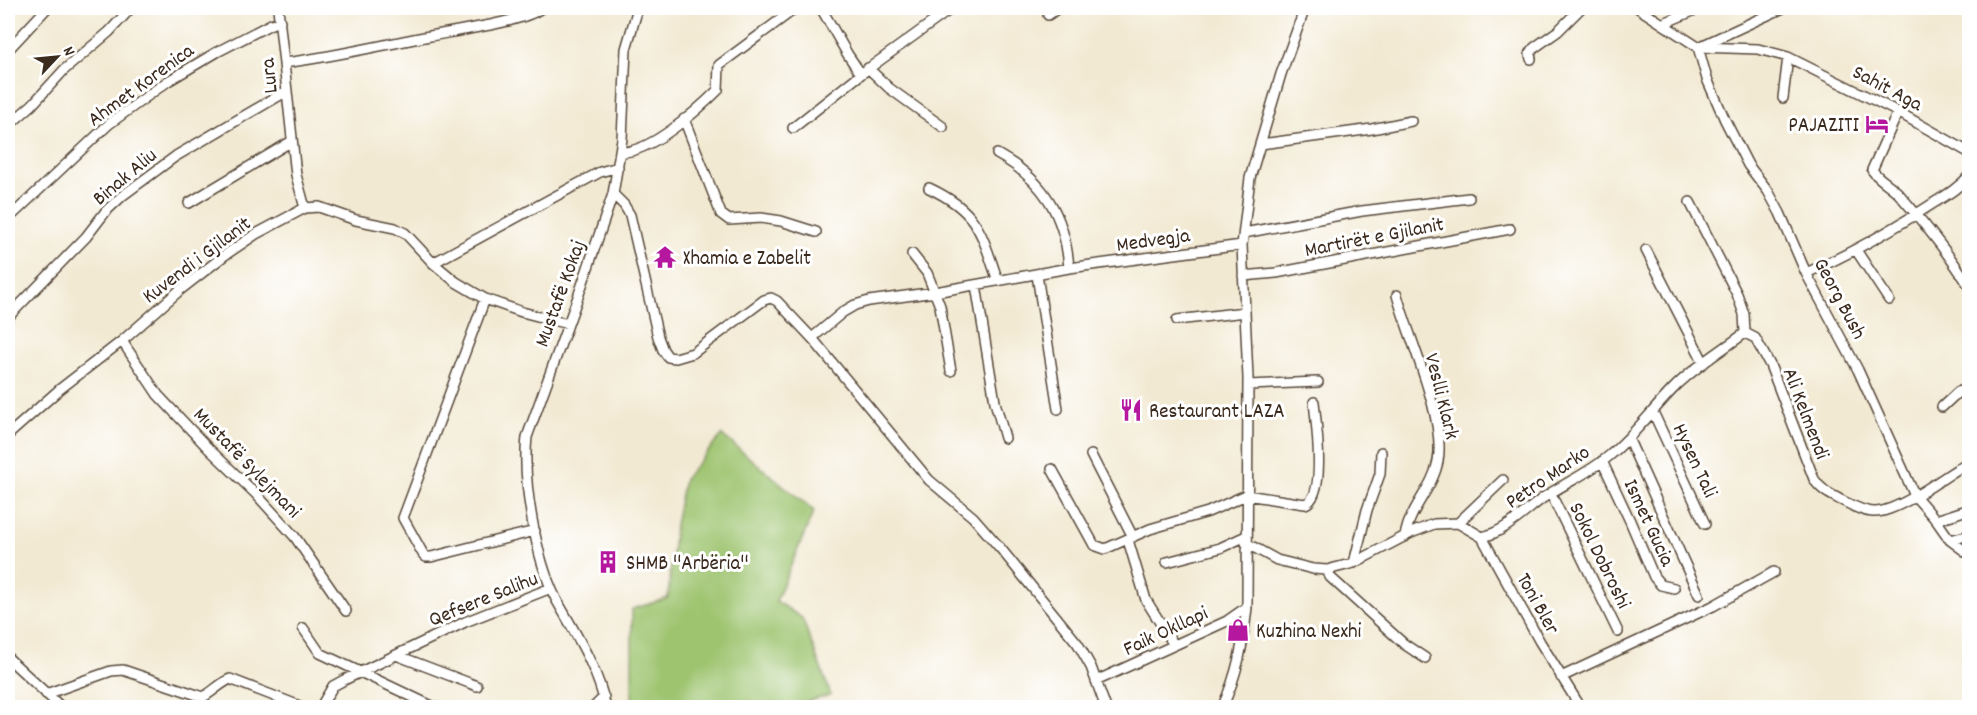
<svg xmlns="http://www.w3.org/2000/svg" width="1977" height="715" viewBox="0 0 1977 715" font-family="Dekko,sans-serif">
  <rect width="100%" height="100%" fill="#fff"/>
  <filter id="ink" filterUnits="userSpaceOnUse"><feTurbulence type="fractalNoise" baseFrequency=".0167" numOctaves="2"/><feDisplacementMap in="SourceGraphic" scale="12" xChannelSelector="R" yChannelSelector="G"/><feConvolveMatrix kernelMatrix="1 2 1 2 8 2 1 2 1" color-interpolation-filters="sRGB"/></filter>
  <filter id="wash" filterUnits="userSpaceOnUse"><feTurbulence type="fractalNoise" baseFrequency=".008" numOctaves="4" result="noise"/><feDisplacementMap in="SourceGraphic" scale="24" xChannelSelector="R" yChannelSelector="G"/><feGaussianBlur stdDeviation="1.35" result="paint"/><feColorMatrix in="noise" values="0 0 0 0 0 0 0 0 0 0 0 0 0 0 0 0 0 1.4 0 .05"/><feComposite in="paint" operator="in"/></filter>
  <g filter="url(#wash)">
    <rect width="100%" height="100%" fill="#f2e9d2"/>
    <path fill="#9ec46f" stroke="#6c7746" stroke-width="1.5" d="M722 435 814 511 776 601 802 618 831 695 787 707H632V609L668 598 675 524 684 479Z"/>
  </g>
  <g filter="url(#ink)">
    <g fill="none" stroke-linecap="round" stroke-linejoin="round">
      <g stroke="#564739" stroke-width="12">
        <path id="minor" d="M278 8 296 175 305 208
          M821 8 848 55 861 74 952 8
          M1638 8 1698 47 1758 49 1788 57 1898 112 1970 153
          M1048 15 1058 8
          M1664 23 1700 8
          M1701 46 1783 8
          M1698 47 1707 79 1725 120 1748 165 1768 191 1780 213 1806 273 1858 370 1915 496 1936 520 1950 540 1970 555
          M8 50 47 8
          M1531 59 1530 54 1534 48 1558 31 1581 8
          M284 63C333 57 381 45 430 36 455 31 524 22 541 8
          M868 68 889 88 943 127
          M1783 98 1788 57
          M1898 112 1872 170C1879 180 1891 185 1899 194 1925 224 1949 254 1970 287
          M684 119 721 214 729 220 761 218 781 221 816 232
          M8 126 32 105 64 70 109 32 131 8
          M793 128 861 74
          M1261 144 1372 129 1411 121
          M620 152C649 154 698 110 718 90L719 65 796 8
          M997 154C1044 180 1065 215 1069 268
          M929 188C978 211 981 232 998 281
          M613 194 624 205 630 215 658 337 663 350 668 357 676 358 693 353 764 300 771 298 777 301 812 338 929 480 973 517 1001 549 1078 644 1091 667 1106 708
          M1690 202 1737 294 1744 314 1745 333
          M189 203 292 141
          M8 219 109 124 168 81 217 52 271 24 280 21
          M1244 233 1362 211 1469 198
          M1646 250 1704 363
          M1856 250 1889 300
          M912 254 927 273 940 306 951 371
          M433 263 600 172 618 167
          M1806 273C1849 255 1890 231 1929 206 1943 197 1958 189 1970 175
          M1037 275 1058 409
          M1243 276 1276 273 1510 229
          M976 285 995 402 1005 438
          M1397 295C1409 339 1446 418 1438 461 1433 489 1409 508 1405 537
          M485 299 403 518 423 554 426 557H431L535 531
          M8 317 86 237 106 211 122 196 176 156 287 91
          M1177 320 1245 312
          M1745 333 1755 338 1770 365 1814 479C1821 491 1832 495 1843 501 1853 506 1864 512 1874 512 1898 513 1948 474 1970 461
          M812 338 843 312 855 305 869 301 935 292 1069 268 1242 245
          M122 341 158 395 208 448 256 494 295 537 346 611
          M1248 385 1318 382
          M1942 407 1958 392 1970 388
          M1653 412 1705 524
          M8 435 60 389 122 341 180 290 225 255 256 234 305 208 319 207 356 220 395 228 405 233 433 263 456 282 485 299 522 312 568 324
          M1628 438 1699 595
          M1091 455 1133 537
          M1602 461 1630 521 1654 577 1661 585 1674 588
          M1052 469 1094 545 1105 549 1150 529 1208 512 1246 495 1305 504C1327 497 1316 421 1314 402
          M1551 494 1618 632
          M1936 520 1970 509
          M1458 523 1503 480
          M1482 537C1505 532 1524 512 1543 498 1565 483 1589 473 1609 456 1633 436 1651 412 1672 390 1693 368 1721 351 1745 333
          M1128 540 1146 600 1174 645
          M1950 540 1970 535
          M1246 543 1277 560 1313 569 1327 570 1354 563 1411 533 1434 524 1458 523 1482 537 1540 642 1581 708
          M1167 562 1220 548 1246 536
          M1354 563 1367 510 1380 474 1381 452
          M1327 570 1330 577 1404 644 1425 658
          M303 628 320 653 436 708
          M396 655 477 686
          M8 658 62 708
          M1561 677 1713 606 1774 572
          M1096 681 1227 621 1247 607
          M46 694 111 671 123 670 203 697C213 692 219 684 230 679L305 708
          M320 708 333 686 344 680 465 622 551 588
          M593 708 604 697
          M606 708C598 668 575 633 556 599 536 559 522 482 527 437L579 294 613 194 622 139 626 49 638 8
          M1222 708C1238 673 1243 644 1247 607L1248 378 1242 245 1250 178 1281 74 1305 8
          M1821 708H1827"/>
      </g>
      <use href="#minor" stroke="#fff" stroke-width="9"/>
    </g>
  </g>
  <defs>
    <g id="hotel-bare" transform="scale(1.8)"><path d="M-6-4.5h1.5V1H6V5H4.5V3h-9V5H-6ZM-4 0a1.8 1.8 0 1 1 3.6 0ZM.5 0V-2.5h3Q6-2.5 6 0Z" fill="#b5179e" stroke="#fff" stroke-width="2.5" paint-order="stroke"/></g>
    <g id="temple-bare" transform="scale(1.8)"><path d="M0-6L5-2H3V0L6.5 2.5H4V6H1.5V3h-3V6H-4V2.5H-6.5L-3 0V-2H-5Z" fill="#b5179e" stroke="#fff" stroke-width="2.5" paint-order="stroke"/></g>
    <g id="restaurant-bare" transform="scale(1.8)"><path d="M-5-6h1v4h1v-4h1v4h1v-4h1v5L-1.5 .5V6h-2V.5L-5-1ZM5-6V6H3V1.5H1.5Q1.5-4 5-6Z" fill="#b5179e" stroke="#fff" stroke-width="2.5" paint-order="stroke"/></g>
    <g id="building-bare" transform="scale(1.8)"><path d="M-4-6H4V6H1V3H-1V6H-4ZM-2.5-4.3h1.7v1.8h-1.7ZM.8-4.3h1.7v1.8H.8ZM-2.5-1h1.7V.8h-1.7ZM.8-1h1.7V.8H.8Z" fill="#b5179e" stroke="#fff" stroke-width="2.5" paint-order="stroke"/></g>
    <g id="shop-bare" transform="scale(1.8)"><path d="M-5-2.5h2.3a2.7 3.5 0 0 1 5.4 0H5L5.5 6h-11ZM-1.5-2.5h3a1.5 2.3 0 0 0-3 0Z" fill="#b5179e" stroke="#fff" stroke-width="2.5" paint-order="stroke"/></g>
  </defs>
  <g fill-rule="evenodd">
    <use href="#hotel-bare" x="1877" y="124"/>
    <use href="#temple-bare" x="665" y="257"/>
    <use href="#restaurant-bare" x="1131" y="410"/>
    <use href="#building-bare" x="608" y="562"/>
    <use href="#shop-bare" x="1238" y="630"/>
  </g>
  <g text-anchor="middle" stroke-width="6" stroke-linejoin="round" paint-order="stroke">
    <g font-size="21" fill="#3b2a1e" stroke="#fff">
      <text transform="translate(268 76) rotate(-96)" y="7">Lura</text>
      <text transform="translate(140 84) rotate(-36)" y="7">Ahmet Korenica</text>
      <text transform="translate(1888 87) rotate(28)" y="7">Sahit Aga</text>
      <text transform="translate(124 176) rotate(-40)" y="7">Binak Aliu</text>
      <text transform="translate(1374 236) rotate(-11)" y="7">Martirët e Gjilanit</text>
      <text transform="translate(1153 239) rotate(-8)" y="7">Medvegja</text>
      <text transform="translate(196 259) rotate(-37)" y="7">Kuvendi i Gjilanit</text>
      <text transform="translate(559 293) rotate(-70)" y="7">Mustafë Kokaj</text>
      <text transform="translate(1841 298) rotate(62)" y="7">Georg Bush</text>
      <text transform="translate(1443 396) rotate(76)" y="7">Veslli Klark</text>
      <text transform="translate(1807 413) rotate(69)" y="7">Ali Kelmendi</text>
      <text transform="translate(1696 460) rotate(65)" y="7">Hysen Tali</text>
      <text transform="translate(248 462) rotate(46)" y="7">Mustafë Sylejmani</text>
      <text transform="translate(1547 476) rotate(-34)" y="7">Petro Marko</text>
      <text transform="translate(1650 522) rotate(65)" y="7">Ismet Gucia</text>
      <text transform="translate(1601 555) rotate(64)" y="7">Sokol Dobroshi</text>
      <text transform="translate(483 598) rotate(-22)" y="7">Qefsere Salihu</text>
      <text transform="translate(1539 603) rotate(61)" y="7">Toni Bler</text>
      <text transform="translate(1165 630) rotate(-25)" y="7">Faik Okllapi</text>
    </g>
    <g font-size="21" fill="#3b2a1e" stroke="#fff" text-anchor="start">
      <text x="1859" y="131" text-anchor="end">PAJAZITI</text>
      <text x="683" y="264">Xhamia e Zabelit</text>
      <text x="1149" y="417">Restaurant LAZA</text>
      <text x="626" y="569">SHMB ''Arbëria''</text>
      <text x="1256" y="637">Kuzhina Nexhi</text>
    </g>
  </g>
  <rect width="1977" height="715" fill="none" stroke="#fff" stroke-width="30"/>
  <g transform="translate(57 57) rotate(64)" stroke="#ffffff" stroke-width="4.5" paint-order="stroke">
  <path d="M0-4.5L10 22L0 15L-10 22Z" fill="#3b2a1e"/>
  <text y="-9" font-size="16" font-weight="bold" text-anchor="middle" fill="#3b2a1e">N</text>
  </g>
</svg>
